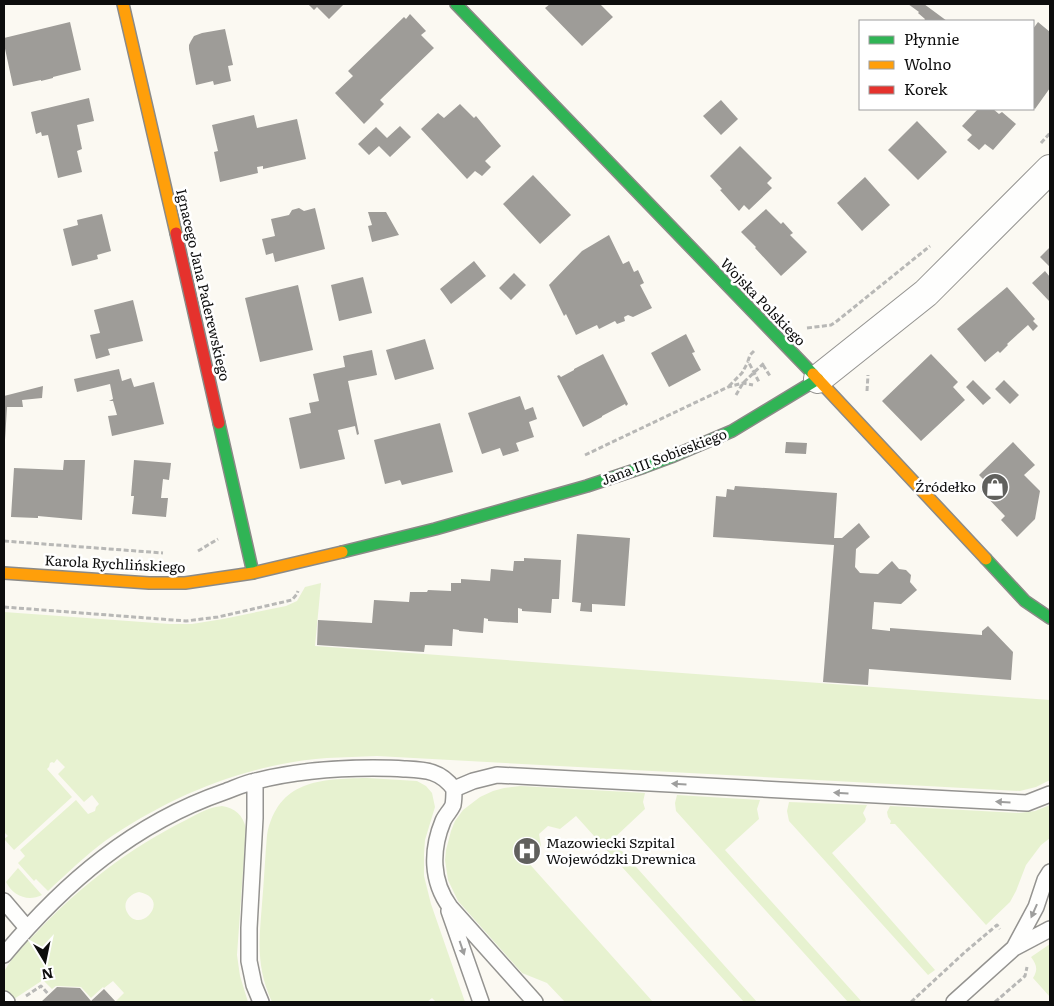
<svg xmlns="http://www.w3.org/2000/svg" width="1054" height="1006" viewBox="0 0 1054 1006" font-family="Literata,serif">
  <rect width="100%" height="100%" fill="#fbf9f2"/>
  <path fill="#e7f2d0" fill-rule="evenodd" d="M321 583 315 646 1050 700V780L1036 787 1020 791 377 756C360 757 344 757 327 758 247 764 171 795 105 841 85 856 66 874 48 891L36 879 34 881 18 863 25 856 20 850 76 800 88 814 95 811 96 807 99 804 92 795 84 802 58 774 65 767 57 759 54 763 52 762 50 763 49 767 47 769 72 797 14 850 4 839 8 836 4 832V612L170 624H192L223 619 286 606 297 601 305 587Z
    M367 778 417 781 426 786 432 793 435 807 425 840 424 854V876L431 904 465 1002H436L432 998 427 1002H272C256 967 259 941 262 904 264 881 265 858 267 835 278 780 320 779 367 778Z
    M520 786 645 793 643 802 645 809 612 840 757 1002H744L576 816 560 829 548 826 539 834 541 846 526 860 653 1002H565L547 983 522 973 458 901 448 880 445 860 446 850 451 831 455 821 463 810 480 797 493 791 504 788Z
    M677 795 760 800 757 809 759 819 725 850 862 1002H848L676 811 675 803Z
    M789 802 867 805 863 813 866 819 865 822 832 853 935 970 928 975 789 821 787 811Z
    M1050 805V838L1041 845 1026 865 1016 891 1010 902 986 925 895 824H890L891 821 888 817 887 812 890 806 1019 813 1035 811Z
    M222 806C235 808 243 815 246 829L237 955 240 976 248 1002H117L116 1001 124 993 113 981 104 988 103 987 91 998 81 987 56 986 52 989 43 980 14 999 4 989C4 983 2 975 5 970 13 956 26 943 37 932 80 886 130 848 186 820 197 814 209 807 222 806ZM139 892C173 899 139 936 127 912 122 902 130 894 139 892Z
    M18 868 42 895C28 902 13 896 6 882Z
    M1050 944V997L1033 978C1038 970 1037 965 1031 957Z"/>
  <path fill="#9e9c98" d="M308 4H344L329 19 317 7 314 10Z
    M550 4H600L613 17 582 46 545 8Z
    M908 4H924L947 21H924L925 19 918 13 919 12Z
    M410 14 426 31 421 35 434 48 380 100 384 104 364 124 335 93 353 76 348 71 404 17 406 19Z
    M70 22 81 70 53 77V78L41 81V80L13 86 4 44V38Z
    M1038 22 1050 32V88L1035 109 1033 107V29Z
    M225 29 233 65 228 66 231 81 214 85 213 81 196 85 189 49V45L191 41 194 36 202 33Z
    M89 98 94 121 77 125 82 149 77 151 82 172 58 178 48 135 42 136 41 132 36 134 31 112Z
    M721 100 738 119 721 135 703 116Z
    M460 104 474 118 476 116 501 146 485 161 491 167 482 176 475 171 467 179 421 129 438 113 444 118Z
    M978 109H993L999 114 1002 112 1016 124 993 150 985 144 979 150 967 140 972 135 962 126Z
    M254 115 257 128 297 119 306 159 263 169V166L257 167 258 173 220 182 214 152 218 151 212 125Z
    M917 121 947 152 918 180 888 150Z
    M400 126 411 137 390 157 379 146 369 155 358 144 376 127 387 138Z
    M740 146 772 178 767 183 772 188 749 210 744 205 739 211 720 190 722 189 710 176Z
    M533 175 571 215 540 244 503 204Z
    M865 177 890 205 862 231 837 203Z
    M299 208 304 211 315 208 325 249 275 262 273 253 266 255 262 239 275 236 271 219 289 215 292 210Z
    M766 209 781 224 783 222 793 233 790 235 807 252 781 276 755 248 756 247 741 232Z
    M368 212H386L399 235 372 242 368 226 372 225Z
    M102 214 111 251 97 255 98 259 72 266 63 229 78 225 77 220Z
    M609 235 623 264 629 261 634 272 638 270 644 283 640 285 652 308 633 317 628 315 624 317 625 321 617 324 615 321 599 329 597 325 576 335 566 314 564 316 549 285 582 251Z
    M1050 247V267L1040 257Z
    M474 261 486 276 451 304 440 289Z
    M1045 271 1050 277V302L1032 283Z
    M514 273 526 285 511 300 499 288Z
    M363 277 372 313 339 321 331 285Z
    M298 285 313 350 260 362 245 298Z
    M1007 287 1035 319 1033 321 1038 326 1033 331 1028 325 1007 344 1008 345 1000 353 998 351 985 362 957 329Z
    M133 300 143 341 108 349 110 355 96 359 90 335 100 333 94 310Z
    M686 334 695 352 692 353 701 370 669 387 651 353Z
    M425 339 434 369 395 380 386 350Z
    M372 350 377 375 348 381 359 434 357 435 355 426 338 430 345 459 300 469 289 418 311 413 309 403 319 401 313 374 345 367 343 356Z
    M603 354 628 404 626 406 625 404 602 416V417L583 427 557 376 559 375 561 377 574 370V369Z
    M931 354 958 382 953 387 965 400 921 441 882 401Z
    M119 369 122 381 131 378 134 387 154 382 164 424 112 436 108 416 117 415 113 401H109L113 399 110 384 77 392 74 379Z
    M973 380 991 398 983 405 966 387Z
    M1004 380 1019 395 1010 404 995 389Z
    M43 386 42 398 22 400 23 407H7L5 440H4V396Z
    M520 396 525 410 533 407 537 419 529 422 534 437 516 443 519 451 503 456 500 448 482 454 468 413Z
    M440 423 453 472 402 485 400 480 385 484 374 440Z
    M786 442 807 443 806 454 785 453Z
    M1013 442 1035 465 1024 475 1040 491 1035 519 1017 537 1001 520 1005 516 981 491 988 484 979 475Z
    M64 460H85L82 520 38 516V518H37L11 517 14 468 63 470Z
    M134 460 171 463 169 480 163 479 161 498H168L166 517 132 514 134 496H131Z
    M735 486 837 493 834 538H842L859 523 870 537 856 549 855 567 860 573 878 574 892 561 899 569 906 570 911 575 910 582 917 590 901 604 874 602 872 629 890 631V628L982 635V631L988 626 1013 652 1011 680 869 669 868 685 823 682 834 545 713 537 716 496 726 497 727 489 734 490Z
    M577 534 630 538 625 606 592 604V612L580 611 581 603 572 602Z
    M524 558 561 560 559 599H552L551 613 522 611V609L518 608V623L488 621V619L484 618 483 633 459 631V630L453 629 452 646 425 645 424 652 317 645 318 620 372 623 374 600 409 602 410 592H427L428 590 451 591V583H461V579L490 581 491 569 513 571 514 561H524Z
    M57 987 80 988 91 1001 104 989 116 1002H41Z"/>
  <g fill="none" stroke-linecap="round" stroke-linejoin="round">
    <g stroke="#949390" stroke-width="18">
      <path id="lane" d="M255 781V818L249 928V961L254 985 261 1002
        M4 901 27 928
        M449 911 481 1002
        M1014 948 1036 907 1045 880 1050 872
        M4 955C64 883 134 823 224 792 235 788 245 783 256 781 295 771 334 768 373 768 383 768 393 768 404 769 425 770 440 770 454 789
        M4 999 7 1002
        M535 1002 450 907C431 881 431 850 443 821 445 816 451 810 453 805 454 800 454 794 454 789L473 781 497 775 1027 803 1050 794
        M954 1002 1014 948 1050 929"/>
    </g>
    <g stroke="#949390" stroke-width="30">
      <path id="street" d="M818 379 926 293 1050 169"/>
    </g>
    <g stroke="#8b8a87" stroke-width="14">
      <path id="fast" d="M456 4 813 374
        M219 423 253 573
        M342 552 435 529 587 486 644 467 671 457 732 431 818 379
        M986 559 1025 601 1050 618"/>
    </g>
    <g stroke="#8b8a87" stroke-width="14">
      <path id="slow" d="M123 4 176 233
        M813 374 986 559
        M4 573 149 583H185L253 573 342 552"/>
    </g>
    <g stroke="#8b8a87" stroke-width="14">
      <path id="jam" d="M176 233 219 423"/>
    </g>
    <path stroke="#b8b8b6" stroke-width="3" stroke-dasharray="5 2.5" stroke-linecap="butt" d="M1041 143 1050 133
      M807 328 831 325 837 321 930 246
      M754 351 750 355 748 361 759 382
      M763 365 770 376
      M729 386 742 373 748 362
      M867 391 868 375
      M736 395 743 383 764 363
      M585 455 728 387 743 383 753 385
      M4 541 163 553
      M198 551 218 539
      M4 607 186 621 218 617 292 600 297 594 298 591
      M26 996 41 986 49 995
      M911 1002 965 952 997 925 1000 929
      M995 1002 1025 976 1027 967"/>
    <use href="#lane" stroke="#fefefd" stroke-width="15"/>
    <use href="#street" stroke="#fefefd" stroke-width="28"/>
    <use href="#fast" stroke="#30b455" stroke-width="11"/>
    <use href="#slow" stroke="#ff9f0a" stroke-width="11"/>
    <use href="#jam" stroke="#e5322d" stroke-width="11"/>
  </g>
  <defs><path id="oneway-solid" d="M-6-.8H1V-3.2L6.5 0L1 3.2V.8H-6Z" transform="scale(1.25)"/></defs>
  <g fill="#9e9e9d">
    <use href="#oneway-solid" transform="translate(679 784) rotate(-177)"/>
    <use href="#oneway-solid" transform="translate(841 793) rotate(-177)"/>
    <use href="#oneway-solid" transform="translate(1003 802) rotate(-177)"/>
    <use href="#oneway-solid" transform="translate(1034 911) rotate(114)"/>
    <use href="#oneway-solid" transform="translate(462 948) rotate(71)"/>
  </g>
  <defs>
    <g id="shop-disc" transform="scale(1.4375)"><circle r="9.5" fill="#60605d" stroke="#fff"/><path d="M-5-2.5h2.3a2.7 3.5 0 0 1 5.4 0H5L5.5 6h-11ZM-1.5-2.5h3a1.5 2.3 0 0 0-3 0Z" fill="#fff"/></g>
    <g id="hospital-disc" transform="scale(1.4375)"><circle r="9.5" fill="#60605d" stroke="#fff"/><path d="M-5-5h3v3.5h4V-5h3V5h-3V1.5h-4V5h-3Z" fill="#fff"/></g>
  </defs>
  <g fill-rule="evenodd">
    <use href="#shop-disc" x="995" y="487"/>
    <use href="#hospital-disc" x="527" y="851"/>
  </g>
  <g text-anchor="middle" stroke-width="5" stroke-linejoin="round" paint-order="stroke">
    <g font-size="14" fill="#0d0d0d" stroke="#fff">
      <text transform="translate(203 285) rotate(77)" y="5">Ignacego Jana Paderewskiego</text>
      <text transform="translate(763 302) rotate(46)" y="5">Wojska Polskiego</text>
      <text transform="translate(664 457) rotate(-21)" y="5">Jana III Sobieskiego</text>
      <text transform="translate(115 564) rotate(3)" y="5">Karola Rychlińskiego</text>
    </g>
    <g font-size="14" fill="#0d0d0d" stroke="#fff" text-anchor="end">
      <text x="976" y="492">Źródełko</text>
      <text x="546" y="848" text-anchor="start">Mazowiecki Szpital<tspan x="546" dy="16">Wojewódzki Drewnica</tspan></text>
    </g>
  </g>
  <rect width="1054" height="1006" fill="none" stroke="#0d0d0d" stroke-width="10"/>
  <rect x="859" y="20" width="175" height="90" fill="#ffffff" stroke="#9e9e9e"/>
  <rect x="869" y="36" width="25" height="8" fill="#30b455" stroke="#9e9e9e"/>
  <text x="904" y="45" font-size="15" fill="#0d0d0d">Płynnie</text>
  <rect x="869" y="61" width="25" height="8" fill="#ff9f0a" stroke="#9e9e9e"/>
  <text x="904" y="70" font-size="15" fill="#0d0d0d">Wolno</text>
  <rect x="869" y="86" width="25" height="8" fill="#e5322d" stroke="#9e9e9e"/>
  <text x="904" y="95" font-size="15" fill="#0d0d0d">Korek</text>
  <g transform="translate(45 961) rotate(170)" stroke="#ffffff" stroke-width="4" paint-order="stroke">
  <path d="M0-4L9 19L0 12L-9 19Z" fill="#0d0d0d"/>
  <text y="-8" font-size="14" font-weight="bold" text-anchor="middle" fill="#0d0d0d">N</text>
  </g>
</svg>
